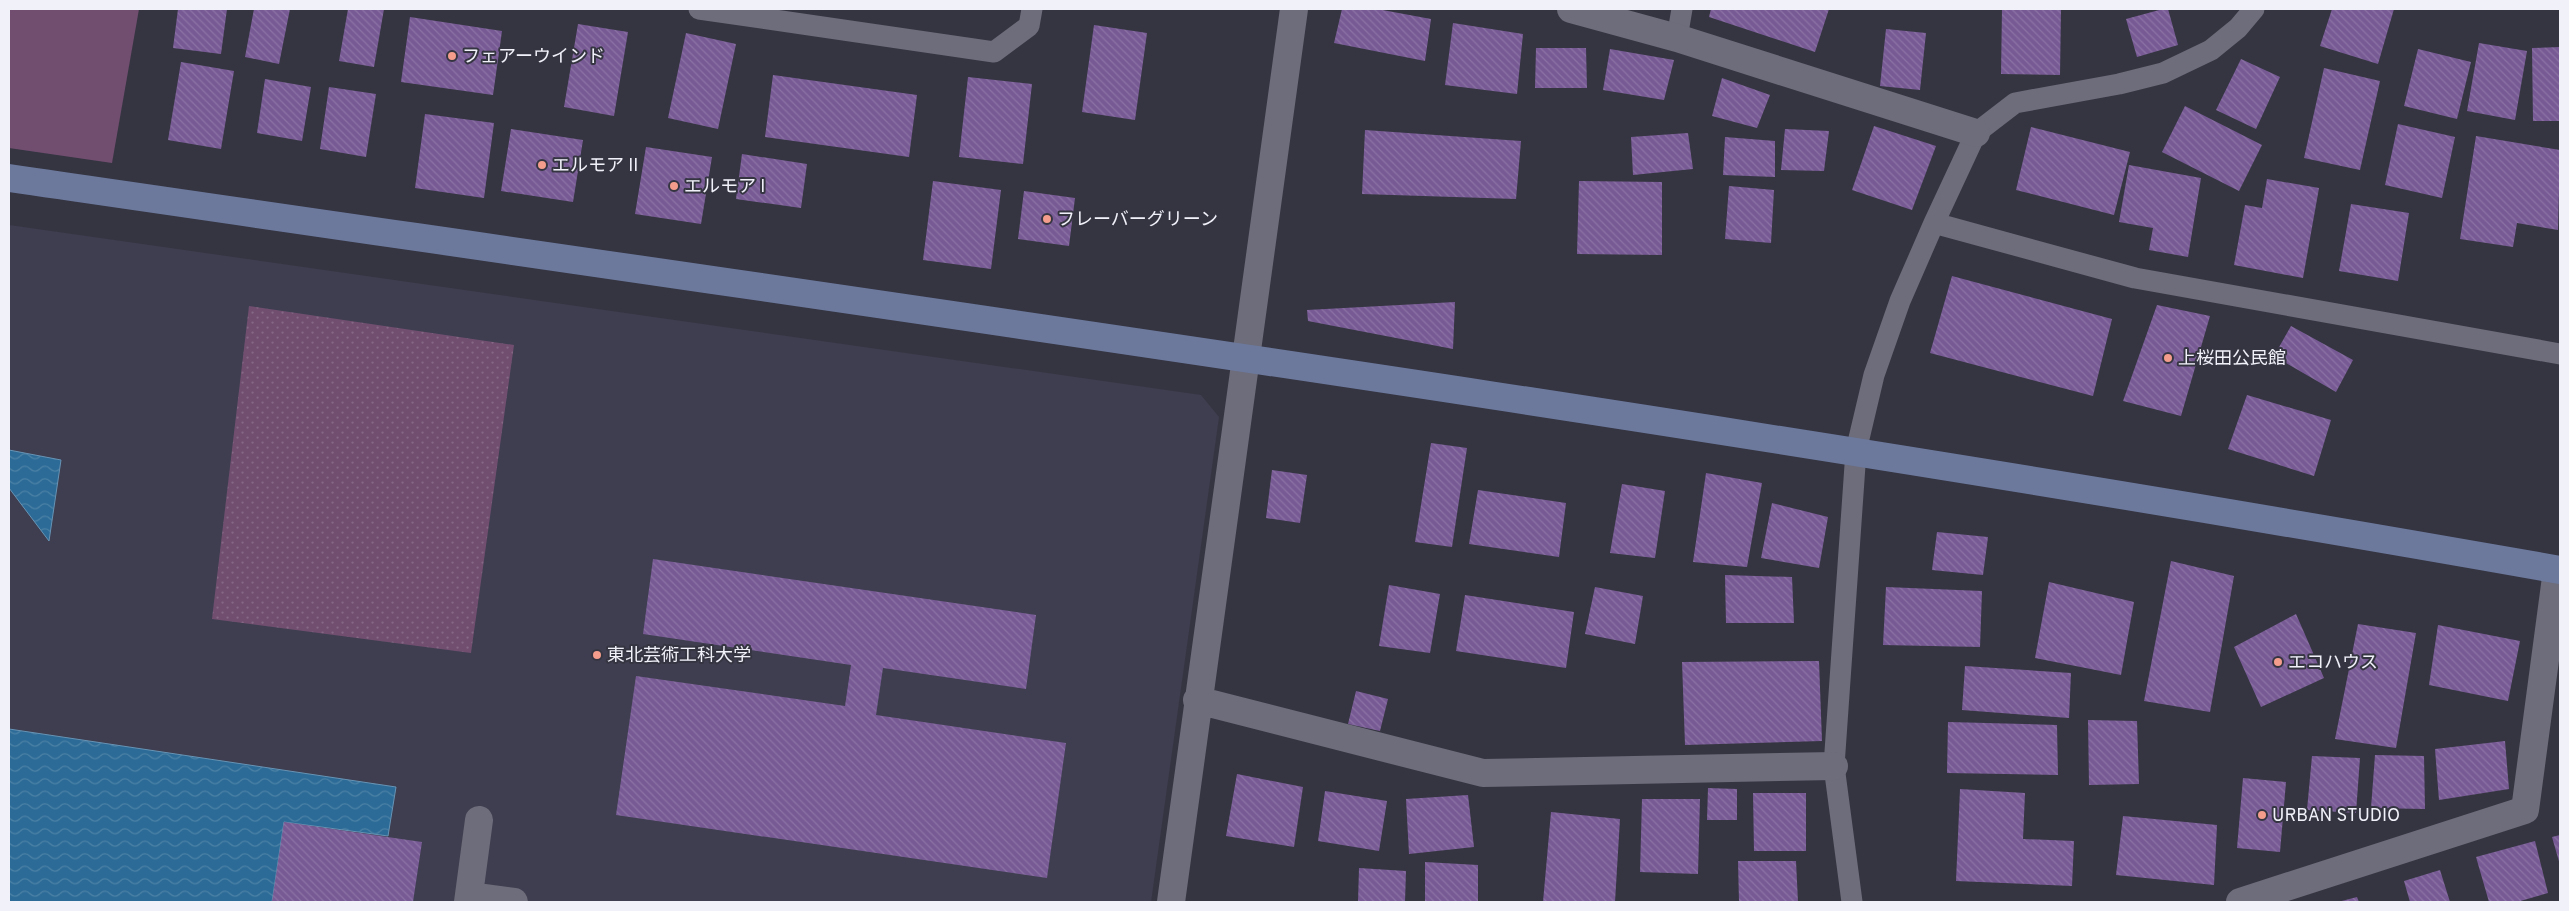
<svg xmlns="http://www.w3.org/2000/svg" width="2569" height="911" viewBox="0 0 2569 911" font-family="Overpass,'Noto Sans JP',sans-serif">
  <defs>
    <pattern id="grass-dots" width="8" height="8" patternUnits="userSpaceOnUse" patternTransform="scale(1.25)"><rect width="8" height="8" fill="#714e70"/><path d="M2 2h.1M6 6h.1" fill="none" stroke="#866885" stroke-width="1.8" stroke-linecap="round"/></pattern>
    <pattern id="water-waves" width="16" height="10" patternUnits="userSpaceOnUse" patternTransform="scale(1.25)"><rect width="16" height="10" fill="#2c6b97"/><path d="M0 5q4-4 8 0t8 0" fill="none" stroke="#4b81a6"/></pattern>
    <pattern id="building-back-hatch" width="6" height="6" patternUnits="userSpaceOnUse" patternTransform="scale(1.25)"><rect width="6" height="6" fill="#775a94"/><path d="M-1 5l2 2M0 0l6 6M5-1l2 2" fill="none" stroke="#8b72a4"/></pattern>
  </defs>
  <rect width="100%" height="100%" fill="#353542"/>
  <path fill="#3e3e50" d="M9 225 1201 395 1219 417 1151 902H9Z"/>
  <path fill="url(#grass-dots)" d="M249 306 514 345 471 653 212 619Z"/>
  <path fill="#714e70" d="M9 9H139L112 163 9 148Z"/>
  <path fill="url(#water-waves)" stroke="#6793b4" d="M9 450 61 460 49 541 9 488Z
    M9 729 396 787 388 836 284 822 272 902H9Z"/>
  <path fill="url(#building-back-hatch)" d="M178 9H227L221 54 173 48Z
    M254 9H290L279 64 245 57Z
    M348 9H384L374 67 339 61Z
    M1342 9H1377L1431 19 1425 61 1334 43Z
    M1711 9H1829L1815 52 1709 17Z
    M2002 9H2061L2060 75 2001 74Z
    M2163 9H2168L2178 45 2137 57 2126 19Z
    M2332 9H2394L2378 64 2320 46Z
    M410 17 502 31 493 95 401 82Z
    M1453 23 1523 34 1517 94 1445 85Z
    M578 24 628 32 614 116 564 107Z
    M1094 25 1147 33 1135 120 1082 112Z
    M1886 29 1926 33 1920 90 1880 86Z
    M686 33 736 44 718 129 668 118Z
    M2479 43 2527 51 2515 120 2467 111Z
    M2560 47V121H2533L2532 48Z
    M1536 48H1586L1587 88H1535Z
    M1610 49 1674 60 1664 100 1603 90Z
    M2418 49 2471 62 2457 119 2404 106Z
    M2241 59 2280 77 2256 129 2216 110Z
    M181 62 234 71 221 149 168 140Z
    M2324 68 2380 81 2360 170 2304 158Z
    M773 75 917 95 909 157 765 137Z
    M968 77 1032 84 1023 164 959 157Z
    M1722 78 1770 95 1757 128 1712 116Z
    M265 79 311 87 302 141 257 133Z
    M329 87 376 94 366 157 320 149Z
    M2185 106 2262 145 2239 191 2162 152Z
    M425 114 494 123 484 198 415 188Z
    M2398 124 2455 137 2442 198 2385 185Z
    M1874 126 1936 146 1912 210 1852 190Z
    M2031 127 2130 152 2114 215 2016 190Z
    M511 129 583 140 573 202 501 191Z
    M1785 129 1829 131 1824 171 1781 170Z
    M1365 130 1521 141 1516 199 1362 194Z
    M1688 133 1693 169 1633 175 1631 137Z
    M2476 136 2560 150 2558 230 2517 223 2513 247 2460 239Z
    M1725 137 1775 141V177L1723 175Z
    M646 147 712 157 701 224 635 214Z
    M742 154 807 164 801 208 736 199Z
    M2129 165 2201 178 2188 257 2149 250 2153 228 2119 222Z
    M2267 179 2319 188 2303 278 2234 265 2245 205 2262 208Z
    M933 181 1001 190 991 269 923 260Z
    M1579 181 1662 182V255L1577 254Z
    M1729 186 1774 190 1771 243 1725 239Z
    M1024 191 1075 198 1069 246 1018 239Z
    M2351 204 2409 213 2398 281 2339 271Z
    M1952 276 2112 319 2093 396 1930 353Z
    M1455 302 1453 349 1308 321 1307 310Z
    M2157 305 2210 316 2181 416 2123 401Z
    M2291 326 2353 360 2336 392 2274 356Z
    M2247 395 2331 420 2314 476 2228 449Z
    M1431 443 1467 448 1452 547 1415 542Z
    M1272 470 1307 475 1300 523 1266 518Z
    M1706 473 1762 483 1747 567 1693 562Z
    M1622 484 1665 491 1655 558 1610 553Z
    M1478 490 1566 503 1559 557 1469 544Z
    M1772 503 1828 517 1819 568 1761 558Z
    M1937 532 1988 537 1983 575 1932 570Z
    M653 559 1036 615 1026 689 883 668 876 715 1066 743 1047 878 616 815 636 676 845 706 851 665 643 634Z
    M2171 561 2234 576 2210 712 2144 701Z
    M1725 575 1792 577 1794 623H1726Z
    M2049 582 2134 602 2121 675 2035 658Z
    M1389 585 1440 594 1430 653 1379 646Z
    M1595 587 1643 596 1635 644 1585 634Z
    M1886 587 1982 591 1980 647 1883 645Z
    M1465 595 1574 612 1566 668 1456 651Z
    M2296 614 2324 678 2261 707 2234 647Z
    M2358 624 2416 633 2396 748 2335 739Z
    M2438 625 2520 641 2508 701 2429 685Z
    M1819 661 1822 741 1685 745 1682 662Z
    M1965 666 2071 673 2069 718 1962 710Z
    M1356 691 1388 699 1380 731 1348 724Z
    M2088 720 2137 721 2139 784 2089 785Z
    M1948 722 2057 725 2058 775 1947 773Z
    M2505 741 2509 789 2439 800 2435 749Z
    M2375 755 2424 756 2425 809 2371 808Z
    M2312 756 2360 758 2356 813 2307 810Z
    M1237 774 1303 787 1294 847 1226 836Z
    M2243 778 2286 782 2280 852 2237 848Z
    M1708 788 1737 789V820H1707Z
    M1960 789 2025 793 2023 839 2074 841 2072 886 1956 881Z
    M1325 791 1387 801 1379 851 1318 841Z
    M1753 793H1806V851H1754Z
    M1468 795 1474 847 1409 854 1406 799Z
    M1642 799H1700L1698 874 1640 872Z
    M1551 812 1620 819 1615 902H1543Z
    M2123 816 2217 825 2214 885 2116 875Z
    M284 822 422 842 413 902H272Z
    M2560 835V865L2552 837Z
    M2535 841 2548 893 2517 902H2489L2476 857Z
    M1738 861H1796L1798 902H1739Z
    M1425 862 1478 865V902H1425Z
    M1359 868 1406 871 1405 902H1358Z
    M2440 870 2450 902H2410L2404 881Z
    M2357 897 2359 902H2338Z"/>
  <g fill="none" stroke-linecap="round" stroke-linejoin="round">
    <path stroke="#6d6d7b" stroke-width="21" d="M699 9 994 52 1029 26 1032 9
      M1677 38 1682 9
      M1934 223 2135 278 2560 354
      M1852 902 1834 766 1856 451 1874 375 1900 301 1934 223 1976 133 2015 103 2119 84 2163 73 2211 50 2238 28 2254 9"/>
    <path stroke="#6d6d7b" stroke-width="28" d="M1571 9 1677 38 1976 133
      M1197 700 1483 773 1834 766
      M469 896 514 902
      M468 902 479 820
      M1171 902 1294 9
      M2240 902 2525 810 2557 570"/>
    <path stroke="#6c799d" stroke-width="28" d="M9 178C860 302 1713 420 2560 570"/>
  </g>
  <g fill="#f49d8c" stroke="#353542" stroke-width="2">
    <circle cx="452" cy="56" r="5"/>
    <circle cx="542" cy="165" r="5"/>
    <circle cx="674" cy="186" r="5"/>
    <circle cx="1047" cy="219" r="5"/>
    <circle cx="2168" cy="358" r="5"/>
    <circle cx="597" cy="655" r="5"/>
    <circle cx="2278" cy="662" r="5"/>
    <circle cx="2262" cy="815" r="5"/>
  </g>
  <g text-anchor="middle" stroke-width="4" stroke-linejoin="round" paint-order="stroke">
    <g font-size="18" fill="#f0f1f9" stroke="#353542" text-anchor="start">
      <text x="462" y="62">フェアーウインド</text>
      <text x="552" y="171">エルモア II</text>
      <text x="684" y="192">エルモア I</text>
      <text x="1057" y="225">フレーバーグリーン</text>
      <text x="2178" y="364">上桜田公民館</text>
      <text x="607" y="661">東北芸術工科大学</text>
      <text x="2288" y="668">エコハウス</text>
      <text x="2272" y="821">URBAN STUDIO</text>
    </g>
  </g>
  <rect width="2569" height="911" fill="none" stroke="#f0f1f9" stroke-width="20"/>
</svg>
